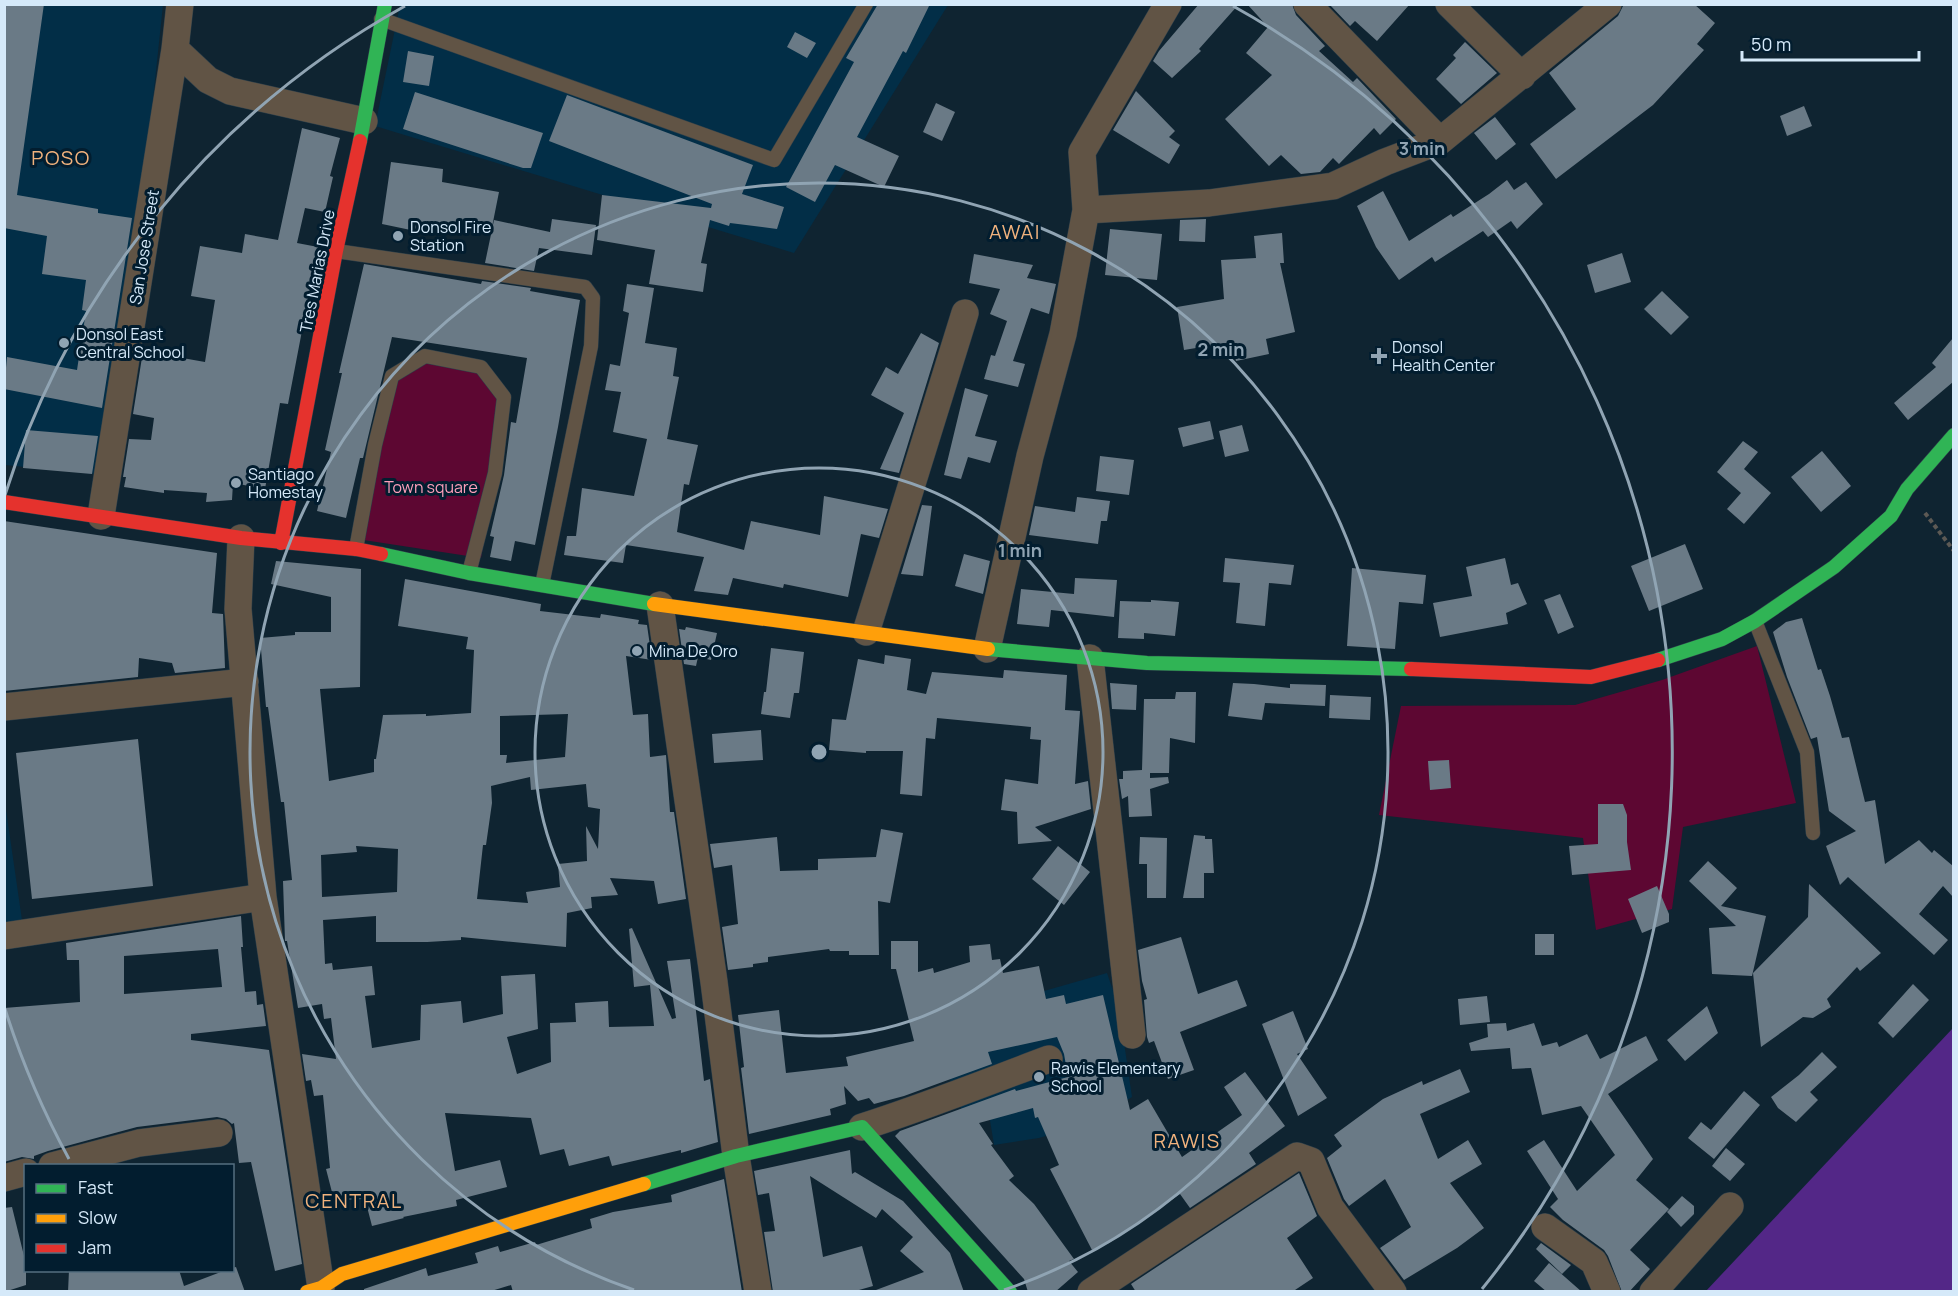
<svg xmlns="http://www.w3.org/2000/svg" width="1958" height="1296" viewBox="0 0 1958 1296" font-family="Manrope,sans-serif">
  <rect width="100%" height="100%" fill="#0f2431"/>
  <path fill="#022e47" d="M4 5H163L140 221 107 475 5 465Z
    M400 5H948L794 253 375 126Z
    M4 796 23 927 4 930Z
    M1107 973 1119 1008 1132 1097 1090 1123 1039 1138 994 1145 988 1108 963 1114 941 1056 936 1022Z"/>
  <path fill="#5d0732" d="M426 354 483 365 506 395 497 470 481 558 357 539 393 373Z
    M1757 646 1796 803 1683 827 1672 909 1596 930 1583 838 1379 815 1401 706 1575 705 1662 680Z"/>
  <path fill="#532787" d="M1953 1028V1291H1706Z"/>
  <path fill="#6a7a86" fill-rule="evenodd" d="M4 4H44L17 195 98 209V213L132 218 102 408 4 389 7 357 77 370 86 311 82 310 86 280 42 274 47 236 4 228Z
    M878 4H930L906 53 903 51 857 137 899 156 884 187 835 165 815 202 786 187 854 62 846 58Z
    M1199 4H1239L1199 49 1201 51 1172 78 1153 61 1159 51Z
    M1247 4H1292L1296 15 1325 46 1319 51 1353 82 1357 78 1396 119 1380 135 1374 128 1339 164 1333 158 1320 172 1301 174 1281 155 1269 166 1225 119 1272 75 1246 53 1268 27Z
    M1329 4H1410L1377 41 1355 21 1350 26Z
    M1624 4H1694L1715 23 1697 44 1704 50 1653 105 1556 179 1530 144 1576 109 1549 73 1618 16Z
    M795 32 816 43 807 58 787 47Z
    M1465 42 1497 73 1461 104 1436 79 1456 58 1453 55Z
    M408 51 434 56 429 86 403 82Z
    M1136 91 1175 131 1169 137 1180 145 1169 164 1113 130Z
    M415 92 543 133 531 168H523L403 129Z
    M567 95 753 165 742 194 784 207 777 229 730 223 729 226 710 220 701 263 707 264 703 292 649 284 655 250 597 240 602 195 711 208 712 204 549 141Z
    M936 103 955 112 942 141 923 132Z
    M1804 106 1812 126 1787 136 1780 116Z
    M1495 117 1516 144 1496 160 1474 133Z
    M302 128 340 138 330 176 333 177 325 212 305 208 297 243 318 247 288 404 280 403 265 489 233 483 232 500 206 502 207 493 164 490V493L124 487 126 477H123L129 439 151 440 154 418 133 414 143 351 205 362 215 300 191 296 200 246 242 253 245 234 278 240Z
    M391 162 443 169 442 182 499 192 491 232 427 221 425 233 382 224Z
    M1507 180 1514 190 1526 182 1543 204 1517 229 1511 221 1488 237 1483 231 1435 262 1432 257 1399 280 1376 247 1357 206 1383 191 1409 241 1451 214 1453 217 1489 194Z
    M552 219 596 225 592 255 539 248 534 271 485 263 494 220 550 232Z
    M1206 219 1205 242 1179 241 1180 220Z
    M1110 229 1162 234 1157 280 1105 275Z
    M1282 233 1284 263H1280L1295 332 1266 339 1269 354 1236 361 1232 342 1184 350 1177 307 1224 299 1221 260 1256 258 1254 236Z
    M1622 253 1631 282 1595 293 1587 265Z
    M974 254 1033 265 1027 278 1056 284 1049 314 1031 308 1013 361 1025 364 1018 387 984 379 991 355 995 356 1007 321 990 314 1000 289 969 283Z
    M364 264 481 284 482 281 531 288 530 291 580 300 558 427 535 545 515 541 511 561 490 557 494 537 490 536 504 475 511 422 516 423 527 358 392 337 363 458H360L346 518 317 511 331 452 325 450 342 373H339Z
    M627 284 654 288 645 343 677 348 673 376 679 377 667 439 698 445 689 485 684 484 677 532 744 550 751 521 820 535 824 496 888 509 879 538 861 534 848 597 784 584 783 588 733 578 728 595 694 591 704 557 626 545 623 563 564 555 567 536H576L582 488 634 496 647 439 613 432 621 392 605 390 610 364 620 366 629 313 623 311Z
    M1662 291 1689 317 1671 335 1644 309Z
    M921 333 939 343 899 473 880 469 904 413 871 395 886 367 898 374Z
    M1953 338V382L1908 420 1894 403 1936 367 1932 363Z
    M965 388 988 395 975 436 997 441 990 463 968 457 961 479 944 475Z
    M1210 421 1214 439 1183 447 1178 428Z
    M1242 425 1249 451 1225 457 1219 431Z
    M26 430 98 436 92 474 23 468Z
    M1743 441 1758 452 1744 469 1771 493 1744 524 1727 509 1741 493 1717 472Z
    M1822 451 1851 486 1821 512 1791 477Z
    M1100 456 1134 460 1129 495 1096 491Z
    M1077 497 1110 501 1107 521H1101L1098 544 1029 535 1035 506 1075 512Z
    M922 505 932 506 923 576 901 574Z
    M4 521 217 553 212 613 223 614 225 668 175 673 172 663 139 658 138 677 4 691Z
    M1685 544 1703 589 1649 611 1631 566Z
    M964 554 990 561 983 594 955 586Z
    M1225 558 1294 565 1291 585 1269 583 1265 626 1236 623 1240 583 1223 582Z
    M1505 558 1511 585 1518 583 1527 604 1506 613 1508 624 1440 637 1433 603 1472 596 1466 567Z
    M276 561 361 569 360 687 320 689 329 781 374 772V759H376L383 715 426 714V716L471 713 474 650 466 649 468 637 398 626 405 579 541 604 540 611 600 618 601 614 639 620 638 624 647 625 652 660 626 656 633 715 648 714 650 757 666 755 670 812H674L686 899 658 904 654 881 610 878 618 895 591 897 592 908 567 913 566 947 461 937V940L427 942H376V916L323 920 325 964 332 963 333 970 372 966 375 995 365 996 372 1048 420 1040 421 1005 461 1001 463 1023 503 1014 501 976 535 974 538 1029 507 1037 517 1074 551 1062 550 1023 576 1022 575 1003 608 1001 609 1027 654 1026 650 985 634 987 629 929 632 928 672 1019 676 1018 667 961 690 959 704 1081 710 1079 718 1142 681 1153V1150L612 1166 609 1156 569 1166 564 1149 540 1155 531 1118 445 1113 455 1171 500 1160 507 1187 456 1200 457 1206 403 1217 404 1218 372 1226 365 1199 334 1200 326 1169 330 1168 323 1095 314 1096 311 1080 306 1081 302 1054 336 1059 331 1018 324 1019 322 1004 298 1008 287 941H285L283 881 292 880 284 802H281L268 707H266L260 638 295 635V632H331V597L271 584ZM568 714 565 757 506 763 507 755H500V716ZM530 777 531 790 586 784 588 807 600 809 598 849 586 826 587 861 558 864 560 887 526 892 528 903 477 899 483 845H486L492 803 491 786ZM356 846 398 849 397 892 322 897 321 855 357 852Z
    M1352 568 1426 575 1423 604 1399 602 1395 649 1347 646Z
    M1075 578 1117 580 1114 617 1051 610 1049 627 1017 624 1021 589 1074 594Z
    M1560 594 1574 627 1558 634 1544 600Z
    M1151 600 1179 602 1175 636 1144 633V639L1118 638 1120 601 1151 602Z
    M1802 618 1818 670 1821 669 1830 696 1842 738 1849 737 1865 802 1875 800 1885 864 1919 840 1932 853 1934 850 1953 866V897L1943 886 1919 914 1948 940 1934 955 1848 877 1840 885 1826 846 1856 831 1829 811 1817 737 1811 739 1787 677 1773 632 1786 622Z
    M686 627 717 633 711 660 698 657 696 666 684 664 679 629 685 630Z
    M771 648 804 652 799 693H794L790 718 761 714 764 692H766Z
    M885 655 911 659 907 690 926 694 932 672 1003 678 1004 670 1067 675 1065 710 1080 711 1075 784 1088 781 1091 809 1035 827 1052 841 1018 844 1017 812 1001 810 1005 779 1038 784 1041 740 1030 739 1031 727 937 718 935 739 926 738 922 796 900 794 903 751H866V753L829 750 832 719 846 720 858 659 884 664Z
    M1110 683 1137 685 1136 710 1112 709Z
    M1233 683 1254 684 1290 688V684L1326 685 1325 706 1265 703 1262 720 1228 716Z
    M1176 692H1196L1195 743 1170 738 1169 773H1150V778L1168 777 1169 783 1150 789 1152 816 1129 817 1128 796 1122 799 1119 779H1123V771L1142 770 1144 699H1175Z
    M1330 695 1371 697 1370 720 1329 718Z
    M761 730 763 760 714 763 712 734Z
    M138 739 153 886 32 899 16 753Z
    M1449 760 1451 788 1430 790 1428 761Z
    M1598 804H1623L1627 815V842L1631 870 1572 875 1569 846 1598 844Z
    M881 829 903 833 890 903 878 901 879 955H849V951H830L829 949 768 957V962L753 964V967L728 970 722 927 738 924 732 865 714 868 710 844 777 837 780 871 818 870V859L876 857Z
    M1194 835 1205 836V839H1212L1214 873H1204V898H1183Z
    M1140 837 1167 838 1166 898H1147V864H1139Z
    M1058 846 1090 872 1064 905 1032 879Z
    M1708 861 1737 888 1721 906 1766 916 1752 976 1712 974 1709 928 1736 926 1689 881Z
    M1809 884 1881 953 1860 971 1857 967 1827 999 1831 1007 1813 1018 1803 1017 1761 1047 1753 973 1808 917Z
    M1657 886 1669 914V922L1642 933 1628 899Z
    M241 916 243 947H241L245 992 256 991 257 1005 263 1004 266 1026 191 1034V1040L269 1050 302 1264 275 1271 251 1162 239 1163 234 1123 232 1124 226 1119 217 1117 137 1127 48 1151 34 1156V1159L22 1157 4 1162V1008L80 1002 79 960H67L66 943ZM218 949 222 987 124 994V956Z
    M1535 934H1554V955H1535Z
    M1181 937 1198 994 1237 980 1247 1006 1180 1032 1194 1070 1168 1079 1154 1041 1149 1043 1147 1037 1144 1000 1147 999 1142 981 1138 950Z
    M891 941H918V972L933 968 934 973 970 962 969 946 990 944 992 960 1000 959 1003 973 1039 966 1046 999 1064 995 1066 1004 1103 995 1130 1110 1148 1099 1182 1157 1242 1115 1224 1087 1245 1072 1285 1126 1249 1153 1256 1164 1190 1208 1180 1194 1109 1243 1092 1250 1050 1169 1059 1165 1038 1117 1035 1118 1033 1108 979 1123 993 1144 991 1145 1014 1176 1009 1180 1034 1204 1074 1259 1069 1261 1078 1272 1055 1292H1028L1024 1279 895 1136 900 1131 1004 1093 1015 1089 1016 1091 1068 1077 1064 1054 1057 1037 988 1052 992 1064 904 1096 874 1104 869 1098 858 1101 844 1086 846 1104 830 1109 831 1115 749 1134 741 1068 744 1067 738 1015 779 1010 786 1073 848 1066 846 1057 914 1041 896 969H891Z
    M1913 984 1929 1000 1893 1038 1878 1023Z
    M1487 996 1490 1022 1460 1025 1458 999Z
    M1707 1006 1718 1033 1685 1061 1667 1040Z
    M1293 1011 1308 1049 1297 1054 1327 1098 1298 1116 1262 1024Z
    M1506 1023 1507 1031 1534 1023 1542 1046 1557 1042 1559 1047 1587 1034 1600 1059 1646 1036 1658 1060 1608 1094 1653 1159 1636 1180 1669 1209 1630 1250 1650 1269 1629 1292H1622L1608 1256 1604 1250 1563 1220 1550 1207 1558 1199 1527 1151 1544 1140 1577 1191 1615 1155 1581 1106 1542 1115 1531 1068 1512 1069 1510 1048 1471 1051 1469 1043 1488 1037 1487 1024Z
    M1822 1052 1837 1067 1810 1092 1818 1100 1796 1122 1778 1108 1771 1097 1799 1075Z
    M1460 1069 1470 1092 1420 1114 1438 1159 1468 1140 1482 1164 1450 1183 1484 1228 1457 1248 1404 1280 1380 1248 1411 1227 1385 1179 1349 1206 1344 1199 1327 1158 1342 1146 1334 1135 1383 1099 1422 1081 1423 1085Z
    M1744 1091 1760 1105 1714 1159 1688 1138 1701 1122 1711 1130Z
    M1726 1148 1745 1164 1730 1181 1712 1166Z
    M850 1150 852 1174 855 1172 903 1201 950 1253 964 1292H877L876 1290 924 1272 900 1251 913 1237 882 1209 876 1218 810 1176 823 1257 862 1246 873 1286 852 1292H773L764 1232 775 1231 769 1193 758 1195 754 1171Z
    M1299 1173 1317 1216 1287 1238 1313 1278 1292 1292H1136L1131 1284Z
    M724 1179 742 1292H513L511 1285 488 1292H364V1289L426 1268 428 1276 478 1263 475 1253 498 1246 500 1252 535 1242 536 1245 592 1228 590 1219 613 1212 672 1202 671 1195Z
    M1682 1196 1694 1206V1214L1681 1227 1667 1212Z
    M12 1207 26 1264V1285L4 1292V1208Z
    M1541 1243 1571 1265 1562 1274 1536 1249Z
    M1549 1263 1582 1292H1547L1534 1281Z
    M236 1267 245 1292H68L69 1270H179L184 1286 226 1270H232V1268Z"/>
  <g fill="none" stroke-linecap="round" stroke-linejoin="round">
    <g stroke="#2d3f4a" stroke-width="15">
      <path id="lane" d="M381 19 774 160 866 4
        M336 251 585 287 593 298 591 346 542 585
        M356 549 375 445 392 376 425 356 481 367 504 397 495 473 469 573
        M1755 621 1807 752 1813 833"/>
    </g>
    <g stroke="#2d3f4a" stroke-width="28">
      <path id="street" d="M180 4 175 49 208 80 230 91 364 121
        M1307 4 1440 141
        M1449 4 1522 76
        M1086 210 1209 203 1333 186 1385 162 1440 141 1608 4
        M101 516 175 49
        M241 538 238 609 263 897 321 1288
        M660 605 714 982 736 1156 758 1292
        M866 632 965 313
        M987 649 1030 456 1063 334 1086 210 1082 152 1168 4
        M1090 658 1132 1035
        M4 707 245 682
        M4 936 263 897
        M862 1127C925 1107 987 1082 1049 1059
        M52 1166 139 1143 219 1133
        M4 1178 26 1172
        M1545 1227 1594 1262 1607 1292
        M1091 1292 1297 1156 1311 1161 1330 1207 1393 1292
        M1653 1292 1730 1206"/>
    </g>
    <g stroke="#2d3f4a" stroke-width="15">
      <path id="fast" d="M360 141 385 4
        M381 554 469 573 654 604
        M988 649 1147 663 1411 669
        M1658 660 1722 639 1755 621 1834 567 1891 516 1907 489 1954 435
        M644 1184 736 1156 862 1127 1010 1292"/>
    </g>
    <g stroke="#2d3f4a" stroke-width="15">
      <path id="slow" d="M654 604 988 649
        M307 1292 321 1288 342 1274 644 1184"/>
    </g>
    <g stroke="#2d3f4a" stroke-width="15">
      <path id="jam" d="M4 502 241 538 356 549 381 554
        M281 543 336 251 360 141
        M1411 669 1591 677 1658 660"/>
    </g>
    <path stroke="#5c5954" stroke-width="4" stroke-dasharray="4.5 3" stroke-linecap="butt" d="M1925 513 1954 551"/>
    <use href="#lane" stroke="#615445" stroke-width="14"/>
    <use href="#street" stroke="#615445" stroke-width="27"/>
    <use href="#fast" stroke="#30b455" stroke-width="14"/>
    <use href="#slow" stroke="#ff9f0a" stroke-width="14"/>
    <use href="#jam" stroke="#e5322d" stroke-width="14"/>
  </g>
  <g fill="none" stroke="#90a4b3" stroke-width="3">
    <circle cx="819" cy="752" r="284"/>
    <path d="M634 1290A569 569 0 1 1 1004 1290"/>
    <path d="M69 1159A853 853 0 0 1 5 1009M5 495A853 853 0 0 1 405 6M1233 6A853 853 0 0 1 1482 1289"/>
  </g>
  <g fill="#90a4b3" stroke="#021d2f" stroke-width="2">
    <circle cx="398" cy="236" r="6"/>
    <circle cx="64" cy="343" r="6"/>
    <path d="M1376 347h6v6h6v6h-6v6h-6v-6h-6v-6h6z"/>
    <circle cx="236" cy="483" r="6"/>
    <circle cx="637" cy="651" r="6"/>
    <circle cx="1039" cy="1077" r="6"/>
  </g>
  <g text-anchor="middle" stroke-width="6" stroke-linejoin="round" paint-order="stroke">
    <g font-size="16" fill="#d5e9f9" stroke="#021d2f" text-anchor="start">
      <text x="410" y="233">Donsol Fire<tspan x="410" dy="18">Station</tspan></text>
      <text x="76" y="340">Donsol East<tspan x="76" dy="18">Central School</tspan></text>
      <text x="1392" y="353">Donsol<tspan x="1392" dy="18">Health Center</tspan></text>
      <text x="248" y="480">Santiago<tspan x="248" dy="18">Homestay</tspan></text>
      <text x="649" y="657">Mina De Oro</text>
      <text x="1051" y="1074">Rawis Elementary<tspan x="1051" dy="18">School</tspan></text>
    </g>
    <g font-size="16" fill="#d5e9f9" stroke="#021d2f">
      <text transform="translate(144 247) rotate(-81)" y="6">San Jose Street</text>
      <text transform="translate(317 271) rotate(-79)" y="6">Tres Marias Drive</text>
    </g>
    <g font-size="16" fill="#fd9fba" stroke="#021d2f">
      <text x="431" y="493">Town square</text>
    </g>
    <g font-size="20" letter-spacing="1.5" fill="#f0b27d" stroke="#021d2f">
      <text x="61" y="165">POSO</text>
      <text x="1015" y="239">AWAI</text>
      <text x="1187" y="1148">RAWIS</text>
      <text x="354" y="1208">CENTRAL</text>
    </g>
  </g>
  <circle cx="819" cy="752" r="9" fill="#90a4b3" stroke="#021d2f" stroke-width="3"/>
  <g font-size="18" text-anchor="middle" font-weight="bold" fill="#90a4b3" stroke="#021d2f" stroke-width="6" stroke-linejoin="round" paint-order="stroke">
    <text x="1422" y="155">3 min</text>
    <text x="1221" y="356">2 min</text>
    <text x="1020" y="557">1 min</text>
  </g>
  <rect width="1958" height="1296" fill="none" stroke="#d5e9f9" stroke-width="12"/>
  <rect x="24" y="1164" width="210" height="108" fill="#021d2f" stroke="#566f80" stroke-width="1.5"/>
  <rect x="36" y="1184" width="30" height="9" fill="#30b455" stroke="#566f80" stroke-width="1.5"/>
  <text x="78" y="1194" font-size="18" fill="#d5e9f9">Fast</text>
  <rect x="36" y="1214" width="30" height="9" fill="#ff9f0a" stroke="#566f80" stroke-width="1.5"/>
  <text x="78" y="1224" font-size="18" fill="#d5e9f9">Slow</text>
  <rect x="36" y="1244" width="30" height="9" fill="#e5322d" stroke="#566f80" stroke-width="1.5"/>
  <text x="78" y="1254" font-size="18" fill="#d5e9f9">Jam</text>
  <path d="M1742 51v9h177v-9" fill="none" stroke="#d5e9f9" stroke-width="3"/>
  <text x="1751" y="51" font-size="18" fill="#d5e9f9" stroke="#021d2f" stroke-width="4.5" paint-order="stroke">50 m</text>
</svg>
